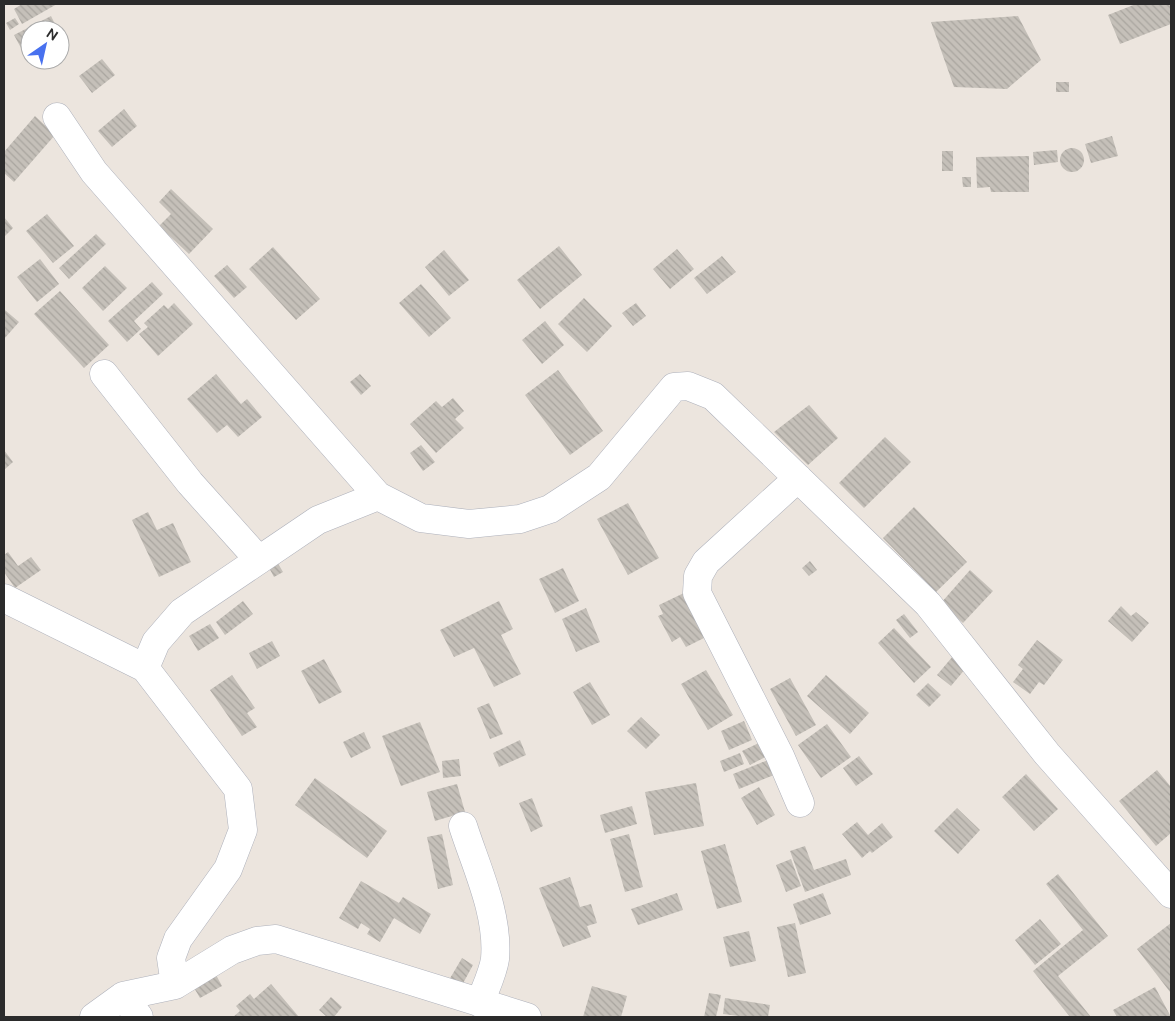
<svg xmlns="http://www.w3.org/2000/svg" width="1175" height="1021" viewBox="0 0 1175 1021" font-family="Ubuntu,sans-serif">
  <defs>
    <pattern id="building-back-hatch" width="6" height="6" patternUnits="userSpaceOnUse" patternTransform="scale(1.25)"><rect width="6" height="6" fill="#c5c0b9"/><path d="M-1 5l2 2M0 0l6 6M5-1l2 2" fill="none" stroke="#a9a59f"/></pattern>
  </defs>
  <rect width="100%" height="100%" fill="#ece5de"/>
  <path fill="url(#building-back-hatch)" d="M22 4H57L22 24 14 9Z
    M1136 4H1171V24L1120 44 1108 15Z
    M51 16 58 30H30L28 61 14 35Z
    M1018 16 1041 60 1007 89 954 87 931 22Z
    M15 18 19 24 10 30 6 23Z
    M102 59 115 75 92 93 79 76Z
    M1056 82H1069V92H1056Z
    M124 109 137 126 112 147 98 131Z
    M35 116 55 135 14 182 4 173V152Z
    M1112 136 1118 156 1091 163 1085 144Z
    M1060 160a12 12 0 1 1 24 0a12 12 0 1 1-24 0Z
    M1057 150 1058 162 1034 165 1033 152Z
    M942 151H953V171H942Z
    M1029 156V192H991L990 187 977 188 976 157Z
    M962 177H971V187H963Z
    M171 189 213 229 189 254 159 226 171 214 159 202Z
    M47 214 74 246 53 263 26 231Z
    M4 217 13 228 4 237Z
    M96 234 106 244 69 279 59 268Z
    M559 246 582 275 540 309 517 280Z
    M273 247 320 299 296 320 249 269Z
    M677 249 694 269 670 289 653 269Z
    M444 250 469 280 449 296 425 267Z
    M722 256 736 272 707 294 694 278Z
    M40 259 59 284 37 302 17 277Z
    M227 265 247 287 234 298 214 276Z
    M105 266 127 288 103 311 82 288Z
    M152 282 163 294 134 321 141 329 127 342 108 321Z
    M421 284 451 318 429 337 399 303Z
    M60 291 109 345 84 368 34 314Z
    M584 298 612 326 587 352 558 324Z
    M174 303 193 324 158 356 139 334 148 327 144 323 164 305 168 309Z
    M636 303 646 316 633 326 622 313Z
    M5 310 19 322 4 339V312Z
    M545 321 564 345 542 364 522 340Z
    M558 370 603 431 570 455 525 395Z
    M216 374 241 404 247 399 262 417 238 437 227 425 217 433 187 399Z
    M360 374 371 386 361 395 350 382Z
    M453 398 464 411 455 419 464 428 436 453 410 424 436 401 442 407Z
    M809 405 838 438 808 465 774 432Z
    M885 437 911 462 864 508 839 483Z
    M421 445 435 462 423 471 410 453Z
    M4 450 13 462 4 470Z
    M628 503 659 558 628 575 597 519Z
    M914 507 967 562 936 592 883 538Z
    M148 512 157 530 173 523 191 562 159 577 132 520Z
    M8 552 18 566 31 557 41 570 15 588 4 572V555Z
    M276 560 283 572 274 577 267 564Z
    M810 561 817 570 809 576 802 568Z
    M563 568 579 601 555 613 539 579Z
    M970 570 993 591 963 623 941 603Z
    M686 592 708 636 686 647 680 637 672 642 658 616 663 614 659 605Z
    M243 601 253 614 225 635 216 622Z
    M499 601 513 629 501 635 521 674 494 687 474 648 454 657 440 630Z
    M1121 606 1131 616 1136 612 1149 623 1132 642 1108 621Z
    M586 608 600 642 576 652 562 619Z
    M904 614 918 632 910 638 896 620Z
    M210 624 219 638 198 651 189 636Z
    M894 628 931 667 914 683 878 643Z
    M1037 640 1063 660 1044 685 1039 682 1030 694 1013 682 1023 669 1018 665Z
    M272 641 280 656 257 669 249 653Z
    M953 656 966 668 951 686 937 675Z
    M324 659 342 692 319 704 301 671Z
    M706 670 733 715 708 730 681 684Z
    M232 675 255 708 247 713 257 727 242 736 210 690Z
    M826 675 869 713 850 734 807 696Z
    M790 678 816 725 796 736 770 689Z
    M590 682 610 715 592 725 573 692Z
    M928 683 941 695 929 707 916 695Z
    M489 703 503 734 490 739 477 708Z
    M641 717 660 735 646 749 627 731Z
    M744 721 752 740 729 750 721 731Z
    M420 722 440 772 401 786 382 736Z
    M827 724 851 757 821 778 798 745Z
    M364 732 371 748 351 758 343 742Z
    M767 739 773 753 750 765 742 751Z
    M520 740 526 755 499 767 493 753Z
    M740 753 744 764 724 772 720 761Z
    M859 756 873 774 856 786 843 768Z
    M773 758 779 773 739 789 733 774Z
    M459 759 461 776 443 778 442 761Z
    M1157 770 1171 787V833L1156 846 1119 801Z
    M1026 774 1058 809 1034 831 1002 797Z
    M315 778 387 831 367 858 295 805Z
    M696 783 704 826 654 835 645 792Z
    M457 784 465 812 435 821 427 792Z
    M759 787 775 815 757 825 741 798Z
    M532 798 543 826 531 832 519 803Z
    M632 806 637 824 605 833 600 815Z
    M957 808 980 830 958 854 934 831Z
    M857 822 868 835 882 823 893 837 872 853 870 851 862 858 842 834Z
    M442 834 453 885 438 889 427 837Z
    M629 834 643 887 625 892 610 839Z
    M725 844 742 902 717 909 701 851Z
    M805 846 814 870 846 859 851 875 805 892 790 851Z
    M791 859 801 886 786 892 776 865Z
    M1058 874 1108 936 1058 976 1091 1017H1070L1033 971 1083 930 1046 884Z
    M570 877 580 907 591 904 597 923 587 926 591 937 563 947 539 888Z
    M361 881 399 903 403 897 431 914 420 934 394 918 380 942 367 934 370 929 361 923 358 929 339 918Z
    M677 893 683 910 638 925 631 909Z
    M823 893 831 914 800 925 793 904Z
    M1040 919 1061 944 1035 965 1015 940Z
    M795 923 806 973 788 977 777 927Z
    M1171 923V991L1170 992 1137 949Z
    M749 931 756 961 730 967 723 937Z
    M462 958 473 965 461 987 449 980Z
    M215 973 222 986 200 998 193 986Z
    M271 984 299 1017H233L240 1011 236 1006 250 994 254 999Z
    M592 986 627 996 621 1017H583Z
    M1155 987 1171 1017H1117L1113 1010Z
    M709 993 721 995 716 1017H704Z
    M331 997 342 1007 334 1017H327L319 1010Z
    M725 998 770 1005 768 1017H747L723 1014Z"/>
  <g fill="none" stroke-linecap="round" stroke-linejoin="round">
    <g stroke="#aeb1bb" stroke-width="29">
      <path id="minor" d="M57 117 94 172 378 496 421 518 469 524 520 519 550 509 599 477 674 387 688 386 713 396 928 604 1047 754 1171 894
        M104 374 190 483 259 560
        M798 478 706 562 698 576 697 593 780 756 800 803
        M4 598 145 668 238 789 243 830 228 869 178 939 171 958 175 985
        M145 668 156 642 182 612 318 520 378 496
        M463 826C476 867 499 914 495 959 493 973 485 989 480 1003
        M123 996 139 1017
        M94 1017 123 996 175 985 232 950 257 941 276 939 527 1017"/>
    </g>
    <use href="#minor" stroke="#fff" stroke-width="28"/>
  </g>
  <rect width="1175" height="1021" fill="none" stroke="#2b2b2b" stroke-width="10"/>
  <g transform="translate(45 45) rotate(34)"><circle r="24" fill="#ffffff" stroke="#aaaaaa"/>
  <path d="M0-4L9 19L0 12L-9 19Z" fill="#4871ef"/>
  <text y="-8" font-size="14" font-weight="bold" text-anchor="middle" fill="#2b2b2b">N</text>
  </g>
</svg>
